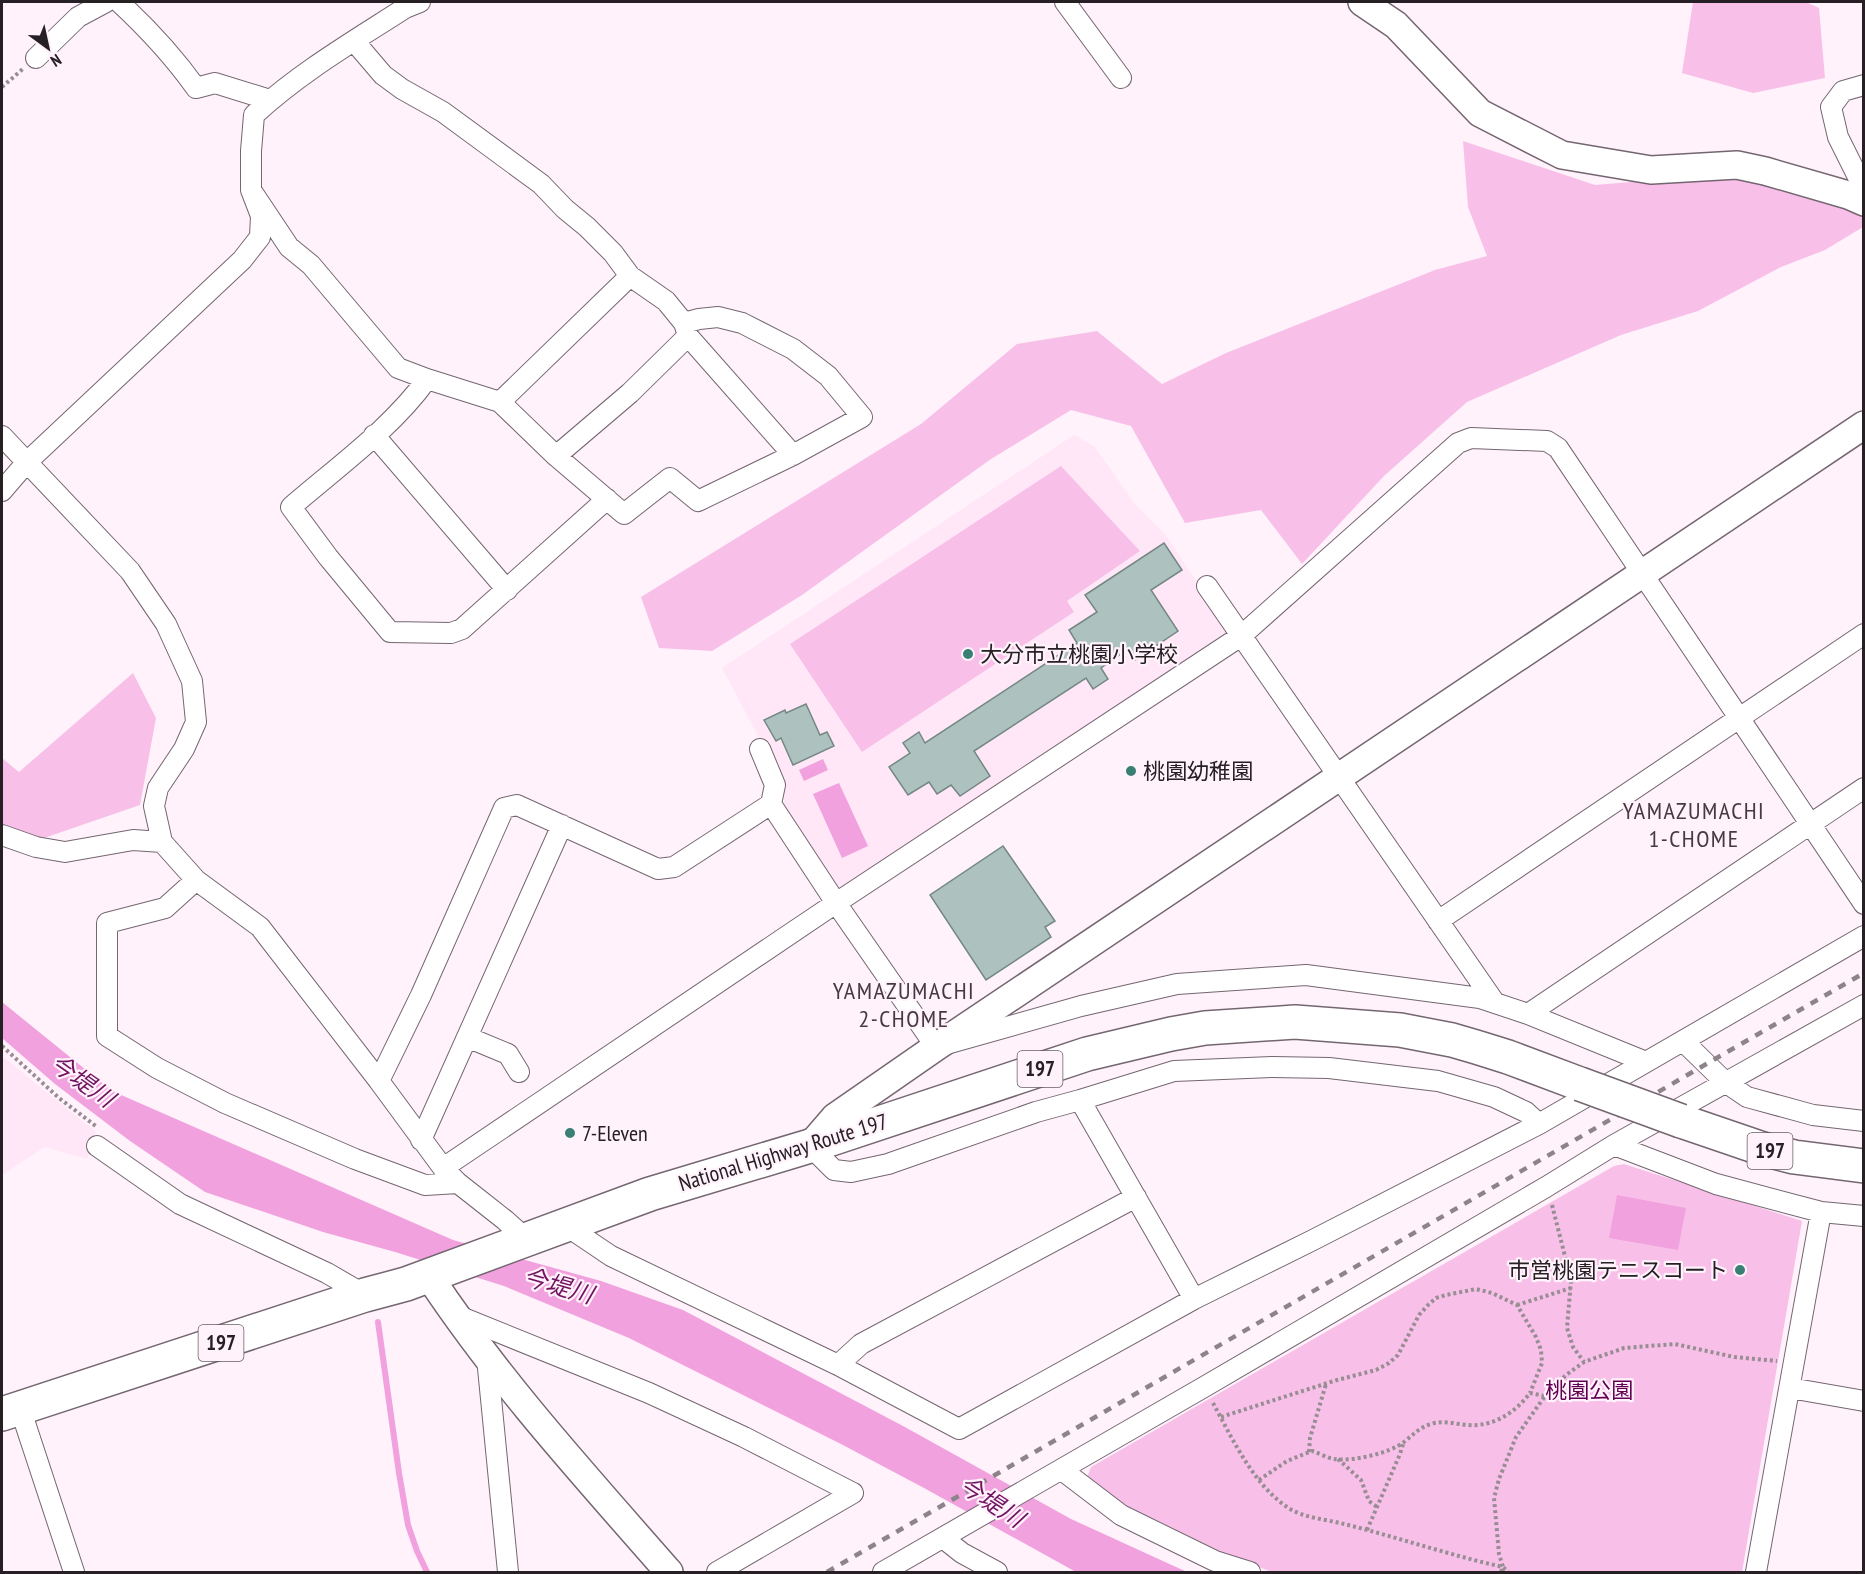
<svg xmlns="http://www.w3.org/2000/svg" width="1865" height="1574" viewBox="0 0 1865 1574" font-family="'PT Sans Narrow','Noto Sans JP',sans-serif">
  <rect width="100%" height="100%" fill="#fff2fb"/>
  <path fill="#ffe7f8" d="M1074 435 1094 446 1136 505 1165 534 1229 630 845 887 837 886 786 811 784 803 783 783 722 668Z
    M2 1056 96 1132 87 1159 45 1147 2 1175Z"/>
  <path fill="#f8c0e9" d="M1693 2H1806L1819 8 1825 78 1753 93 1682 73Z
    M1463 141 1595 185 1702 176 1783 180 1851 205 1863 218V227L1825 250 1781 267 1698 311 1621 335 1467 402 1384 476 1302 564 1261 510 1185 523 1131 426 1071 410 991 459 802 595 712 651 659 648 641 597 921 424 1017 344 1097 331 1162 384 1226 353 1435 270 1487 256 1468 207Z
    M1061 466 1140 551 1067 601 1074 612 862 752 790 644Z
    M133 673 156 718 140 805 18 847 2 843V758L19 772Z
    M1624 1164 1802 1221 1742 1572H1272L1146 1524 1086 1480 1091 1467 1614 1166Z"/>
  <path fill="#f1a1dd" d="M823 759 828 770 804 781 799 770Z
    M839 783 868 846 842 858 813 794Z
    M2 1002 112 1091 453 1240 601 1281 683 1310 903 1426 1071 1519 1187 1572H1076L924 1488 841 1444 629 1338 504 1286 395 1252 323 1232 205 1192 130 1141 55 1084 2 1038Z
    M1617 1195 1686 1208 1678 1250 1609 1238Z"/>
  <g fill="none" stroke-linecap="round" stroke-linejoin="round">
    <path stroke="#f1a1dd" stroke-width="6" d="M378 1322 399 1473 408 1525 417 1551 427 1572"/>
  </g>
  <path fill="#adc2be" stroke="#738783" stroke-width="1.5" d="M1164 543 1182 570 1151 590 1178 631 1135 660 1128 649 1101 668 1108 679 1093 689 1086 678 974 751 990 776 960 796 951 785 937 794 929 782 908 795 889 767 910 753 903 743 919 732 925 743 1077 643 1069 630 1097 612 1085 595Z
    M806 704 820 735 827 732 834 746 793 765 781 738 776 741 764 720 785 710 786 713Z
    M1003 846 1055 921 1045 927 1051 937 986 980 930 895Z"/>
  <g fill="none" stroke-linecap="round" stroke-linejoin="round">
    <g stroke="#746670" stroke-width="22">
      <path id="street" d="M119 2C147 28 174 57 196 88L215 83 270 100
        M1065 2 1121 78
        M354 41 383 75 402 89 443 112 541 184 565 209 587 227 613 253 630 276
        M36 58 78 17 106 2
        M1864 85 1843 91 1831 107 1838 137 1864 189
        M251 190 289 247 311 265 398 368 427 379 500 402 556 456 624 514 670 478 698 501 793 455 862 417 828 376 793 349 742 323 718 317 699 319 684 323 666 301 630 276 500 402
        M685 326 688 336 793 455
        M427 379C392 428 336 468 291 507L328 557 390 632 451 633 462 629 607 499
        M374 435 507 590
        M2 436 130 571 166 624 192 681 196 722 184 749 158 788 154 806 162 842 196 880 260 927 379 1081 443 1168 458 1183 505 1220 526 1239
        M556 456 630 393 688 336
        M2 491 26 463 242 260 260 237 261 216 251 190V151L254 115C299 73 354 41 405 8L420 2
        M1207 586 1495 1003
        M771 804 836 903 936 1047 1081 1006 1177 984 1306 975 1480 998 1528 1014 1646 1062
        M2 835 36 847 65 852 133 840 162 842
        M196 880 165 908 107 923V1036L157 1068 225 1103 355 1159 425 1185 458 1183
        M1438 921 1864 634
        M1528 1014 1864 788
        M467 1037 508 1054 519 1072
        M1683 1041 1725 1082 1747 1097 1813 1115 1864 1121
        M379 1081 421 995 504 808 517 805 658 869 674 867 771 804 775 785 760 749
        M421 1140 562 825
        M1614 1145 1716 1184 1821 1212 1864 1216
        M97 1146 180 1204 327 1273 365 1295
        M810 1146 834 1170 851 1172 888 1164 1036 1112 1080 1100
        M443 1168 836 903 1241 636 1458 443 1471 438 1547 441 1558 448 1864 904
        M565 1225 611 1256 838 1365 959 1429 1194 1299 1313 1240 1539 1124 1864 936
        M1194 1299 1080 1100 1174 1071 1272 1067 1329 1068 1438 1081 1494 1097 1526 1112 1539 1124
        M456 1315 649 1393 744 1437 853 1493
        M487 1358 508 1572
        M838 1365 861 1344 1136 1197
        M1790 1388 1864 1401
        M20 1408 74 1572
        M1062 1470 1121 1515 1215 1561 1250 1572
        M943 1538 962 1553 997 1572
        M717 1572 853 1493
        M883 1572 1204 1387 1546 1187 1614 1145 1864 1005
        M1756 1572 1821 1212"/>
    </g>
    <g stroke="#746670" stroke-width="30">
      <path id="secondary" d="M1362 2 1396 25 1480 113 1562 155 1651 170 1737 165 1765 171 1848 195 1864 202
        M810 1146 835 1117 936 1047 1864 425
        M429 1276C499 1382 586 1477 669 1572"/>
    </g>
    <g stroke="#746670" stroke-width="36">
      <path id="highway" d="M1681 1121 1763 1149 1794 1157 1864 1166
        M2 1414 365 1295 406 1284 650 1194 810 1146 1087 1054 1171 1034 1205 1028 1295 1022 1400 1030 1452 1040 1476 1047 1508 1057 1580 1084"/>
    </g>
    <path stroke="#978d93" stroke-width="4" stroke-dasharray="3 3" stroke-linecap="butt" d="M2 87 24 68
      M2 1046 59 1098 97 1127
      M1552 1205 1571 1280 1567 1328 1573 1347 1584 1362 1624 1348 1675 1344 1734 1357 1777 1361
      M1517 1305 1571 1288
      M1213 1403C1232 1438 1253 1484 1287 1507 1303 1518 1325 1519 1344 1524 1397 1537 1449 1555 1503 1567L1508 1572
      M1221 1417 1337 1380 1376 1370 1389 1363 1398 1355 1419 1315 1428 1305 1436 1298 1446 1295 1476 1289 1492 1293 1517 1305 1536 1337 1541 1350 1542 1363 1530 1393
      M1309 1452 1310 1438 1326 1384
      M1338 1459 1361 1480 1369 1501 1377 1507
      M1259 1480 1287 1461 1312 1451C1319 1453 1327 1458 1334 1459 1352 1462 1390 1453 1404 1442 1413 1435 1420 1427 1431 1424 1443 1420 1455 1424 1467 1425 1493 1427 1515 1413 1530 1393L1545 1396
      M1367 1530 1400 1454 1403 1444
      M1501 1572 1503 1567 1499 1554 1494 1498 1499 1479 1516 1437 1545 1396 1566 1375 1584 1362"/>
    <use href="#street" stroke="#fff" stroke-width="20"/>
    <use href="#secondary" stroke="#fff" stroke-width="27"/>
    <use href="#highway" stroke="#fff" stroke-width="33"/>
    <path stroke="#8d848a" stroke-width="4.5" stroke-dasharray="8 8" stroke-linecap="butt" d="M827 1572 1864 973"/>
    <g stroke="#746670" stroke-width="36" stroke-linecap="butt">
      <path id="highway-bridge" d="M1580 1084 1681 1121"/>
    </g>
    <use href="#highway-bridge" stroke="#fff" stroke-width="33"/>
  </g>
  <g fill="#3a7f74" stroke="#fff2fb" stroke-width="2">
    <circle cx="968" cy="654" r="6"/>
    <circle cx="1131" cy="771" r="6"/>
    <circle cx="570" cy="1133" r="6"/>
    <circle cx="1740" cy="1270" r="6"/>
  </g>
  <g text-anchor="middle" stroke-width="4.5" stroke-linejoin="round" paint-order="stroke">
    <g fill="#fff2fb" stroke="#675f64" stroke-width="1.5">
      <rect x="1017.5" y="1051" width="45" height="36" rx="4.5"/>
      <rect x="1747.5" y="1133" width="45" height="36" rx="4.5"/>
      <rect x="198.5" y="1325" width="45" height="36" rx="4.5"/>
    </g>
    <g font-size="21" font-weight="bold" fill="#262024">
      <text x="1040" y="1076">197</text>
      <text x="1770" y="1158">197</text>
      <text x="221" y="1350">197</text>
    </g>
    <g font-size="22" fill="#262024" stroke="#fff2fb" text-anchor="start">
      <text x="980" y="662">大分市立桃園小学校</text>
      <text x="1143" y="779">桃園幼稚園</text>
      <text x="582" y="1141">7-Eleven</text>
      <text x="1728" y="1278" text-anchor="end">市営桃園テニスコート</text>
    </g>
    <g font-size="22" fill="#262024" stroke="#fff2fb">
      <text transform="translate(783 1152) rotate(-17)" y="8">National Highway Route 197</text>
    </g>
    <g font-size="22" fill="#610053" stroke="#fff2fb">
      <text x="1589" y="1398">桃園公園</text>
    </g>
    <g font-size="24" letter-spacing="1.5" fill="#463942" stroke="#fff2fb">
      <text x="1694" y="819">YAMAZUMACHI<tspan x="1694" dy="28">1-CHOME</tspan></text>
      <text x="904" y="999">YAMAZUMACHI<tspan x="904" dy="28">2-CHOME</tspan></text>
    </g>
    <g font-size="24" font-style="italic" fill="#701360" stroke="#fff2fb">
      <text transform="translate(82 1081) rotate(35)" y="8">今堤川</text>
      <text transform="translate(558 1286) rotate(16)" y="8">今堤川</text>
      <text transform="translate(991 1502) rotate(33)" y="8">今堤川</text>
    </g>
  </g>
  <rect width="1865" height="1574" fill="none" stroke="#262024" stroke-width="6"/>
  <g transform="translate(48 48) rotate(147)" stroke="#fff2fb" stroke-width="4.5" paint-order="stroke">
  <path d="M0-4.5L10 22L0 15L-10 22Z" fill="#262024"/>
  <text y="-9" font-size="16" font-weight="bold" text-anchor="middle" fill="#262024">N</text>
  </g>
</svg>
